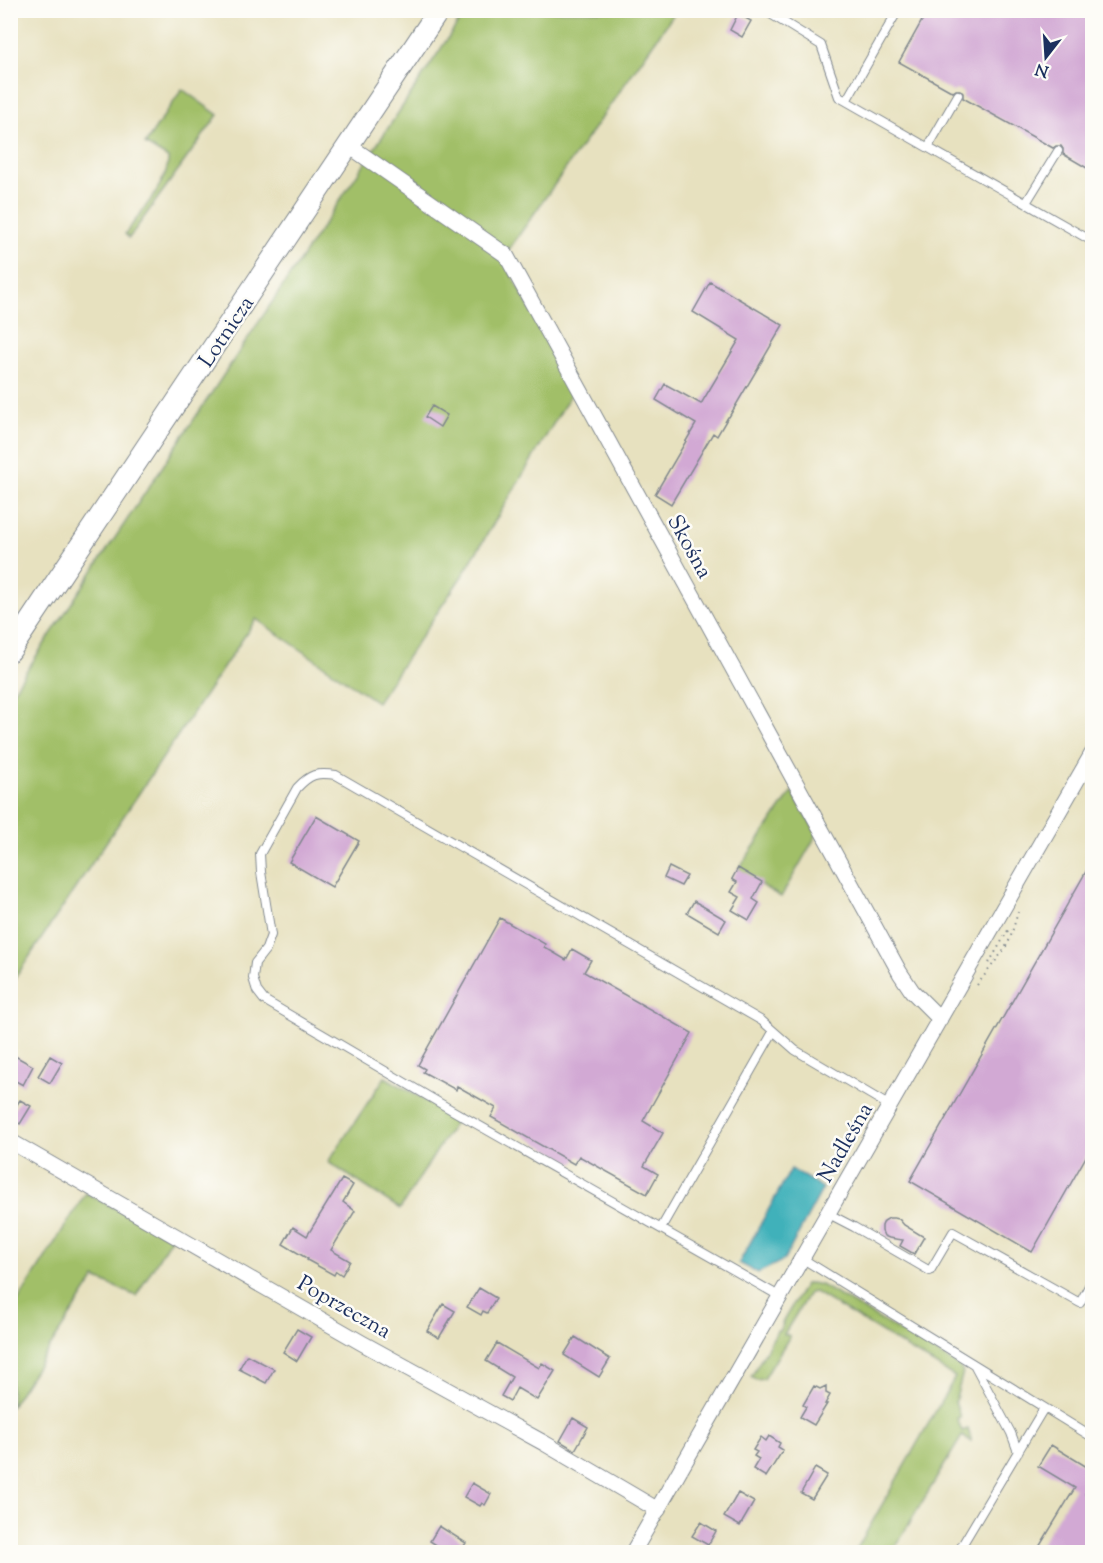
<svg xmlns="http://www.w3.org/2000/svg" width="1103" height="1563" viewBox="0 0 1103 1563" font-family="'Sorts Mill Goudy',serif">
  <rect width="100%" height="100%" fill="#fdfcf7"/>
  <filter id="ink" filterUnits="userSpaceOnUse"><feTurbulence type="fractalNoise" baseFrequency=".0167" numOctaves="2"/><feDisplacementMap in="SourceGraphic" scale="12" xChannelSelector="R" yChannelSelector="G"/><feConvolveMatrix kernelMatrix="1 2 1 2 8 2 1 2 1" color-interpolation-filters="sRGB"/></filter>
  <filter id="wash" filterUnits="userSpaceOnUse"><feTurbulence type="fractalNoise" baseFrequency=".008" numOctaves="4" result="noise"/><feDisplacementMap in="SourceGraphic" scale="24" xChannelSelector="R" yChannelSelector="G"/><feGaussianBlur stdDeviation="1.35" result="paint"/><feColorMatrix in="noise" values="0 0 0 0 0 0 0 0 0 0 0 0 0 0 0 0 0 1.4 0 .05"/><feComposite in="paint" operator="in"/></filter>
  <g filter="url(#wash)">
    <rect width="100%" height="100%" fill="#e7e1bf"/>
    <path fill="#a1bf67" stroke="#5e7762" stroke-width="1.5" d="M466 11H676L503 258 573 391 464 573 377 702 256 619 11 984V694Z
      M182 89 218 115 129 238 125 234C138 216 170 180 168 158L145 144Z
      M792 792 817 834 781 897 737 871Z
      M385 1077 457 1119 400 1209 328 1162Z
      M86 1193 171 1238 136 1296 95 1278 11 1406V1312Z
      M811 1283 821 1285 959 1366 963 1372 955 1402 960 1417 957 1418 962 1431 968 1429 971 1439V1441L962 1436 892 1552H855L955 1377 815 1292 809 1293 784 1334 790 1336 764 1379 756 1380 751 1377 777 1331H779L783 1324 782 1323 805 1284Z"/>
    <path fill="#41b1ba" stroke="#2e708c" stroke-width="1.5" d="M791 1169 823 1188 784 1260 758 1273 739 1263Z"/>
    <g id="blocks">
      <path fill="#d2a9d4" d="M928 10H1092V171L1063 154V149L1061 146H1056L1053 148 963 98V93L960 90H956L953 92 899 62Z
        M738 14 751 21 742 37 730 30Z
        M710 282 783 325 729 417H728L717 436 713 433 671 504 655 494 696 424 656 400 665 384 701 404 739 340 693 312Z
        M432 406 447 415 440 427 425 417Z
        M316 816 359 841 332 887 289 862Z
        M1092 861V1146L1032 1252 910 1181Z
        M669 867 687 876 681 886 664 878Z
        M738 868 762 882 753 899 759 903 749 920 732 910 740 897 731 892 737 882 732 879Z
        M694 901 726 920 719 932 687 913Z
        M500 918 545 944 544 947 566 960 572 949 591 960 584 972 692 1033 643 1121 663 1133 644 1166 658 1174 647 1194 579 1156 574 1164 491 1117 496 1108 457 1086 456 1090 423 1072 425 1069 418 1065Z
        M15 1056 33 1066 23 1085 10 1078V1064Z
        M50 1056 62 1063 50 1083 38 1076Z
        M20 1100 31 1106 20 1124 10 1117V1115Z
        M342 1179 353 1185 343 1202 355 1211 331 1250 350 1261 342 1275 336 1271 334 1275 307 1260 308 1259 283 1244 293 1227 307 1236Z
        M889 1218H894L899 1219 904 1225 924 1237 914 1254 900 1246 903 1240 889 1238 884 1236 882 1231V1226L884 1221Z
        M479 1288 496 1298 487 1313 483 1311 481 1315 467 1307Z
        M443 1304 455 1311 439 1338 427 1331Z
        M297 1329 311 1337 297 1361 283 1352Z
        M575 1337 610 1359 599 1377 564 1355Z
        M497 1343 539 1368 542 1363 555 1371 537 1400 517 1388 510 1401 501 1396 512 1377 486 1361Z
        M247 1355 274 1369 266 1383 239 1369Z
        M814 1386 820 1389 826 1386V1393L830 1395 825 1404H827L814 1425 800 1417 806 1407 803 1405Z
        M573 1418 588 1427 575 1450 560 1441Z
        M769 1436 780 1443 778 1447 783 1450 766 1477 753 1469 759 1459 754 1456 757 1452 753 1450 761 1437 766 1441Z
        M1051 1445 1092 1470V1480L1085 1494 1092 1498V1552H1036L1075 1488 1038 1466Z
        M815 1468 827 1475 812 1499 801 1493Z
        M472 1483 491 1494 485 1505 482 1503 480 1506 464 1497Z
        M738 1493 754 1502 740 1526 724 1517Z
        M701 1522 716 1531 708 1545 692 1536Z
        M439 1526 466 1543 460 1552H447L430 1541Z"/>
    </g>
  </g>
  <g filter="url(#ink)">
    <use href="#blocks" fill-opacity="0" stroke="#81888e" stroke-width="1.5"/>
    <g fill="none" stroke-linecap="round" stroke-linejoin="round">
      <g stroke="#81888e" stroke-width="10">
        <path id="service" d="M764 10 821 45 839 97 1092 241
          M846 101 898 10
          M928 147 958 95
          M1026 203 1058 151
          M829 1214 854 1227 930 1271 953 1232 1080 1303 1092 1280
          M661 1228 773 1032
          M803 1259 1092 1437
          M781 1297 450 1109 264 1000 257 991 253 978 255 963 266 949 271 935 261 872 260 854 297 788C310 774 317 772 336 775L762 1021 795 1050 890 1106
          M975 1366 1011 1433 1018 1452
          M958 1552 1044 1408"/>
      </g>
      <g stroke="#81888e" stroke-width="17">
        <path id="minor" d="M348 145 506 255 900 973 912 991 940 1019
          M10 1141 362 1343 544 1443 658 1510
          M633 1552 1092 754"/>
      </g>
      <g stroke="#81888e" stroke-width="23">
        <path id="secondary" d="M10 651 439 10"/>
      </g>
      <path stroke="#81888e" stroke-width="2" stroke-dasharray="1.5 4.5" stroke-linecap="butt" d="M989 963 1010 927
        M977 985 1004 950 1010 939 1018 912"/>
      <use href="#service" stroke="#fff" stroke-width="8"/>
      <use href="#minor" stroke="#fff" stroke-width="15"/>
      <use href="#secondary" stroke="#fff" stroke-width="21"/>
    </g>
  </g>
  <g text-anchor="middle" stroke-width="5" stroke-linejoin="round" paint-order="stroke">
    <g font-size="22" fill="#1b2f5e" stroke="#fdfcf7">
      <text transform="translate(225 331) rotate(-56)" y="8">Lotnicza</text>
      <text transform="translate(691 546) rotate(61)" y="8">Skośna</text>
      <text transform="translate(844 1142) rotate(-60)" y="8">Nadleśna</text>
      <text transform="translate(345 1306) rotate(30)" y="8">Poprzeczna</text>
    </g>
  </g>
  <rect width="1103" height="1563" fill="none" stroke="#fdfcf7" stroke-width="36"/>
  <g transform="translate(1046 57) rotate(197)" stroke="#fdfcf7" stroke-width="4.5" paint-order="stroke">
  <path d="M0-4.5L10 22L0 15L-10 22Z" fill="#1b2f5e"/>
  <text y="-9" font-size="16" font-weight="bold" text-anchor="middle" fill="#1b2f5e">N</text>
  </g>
</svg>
